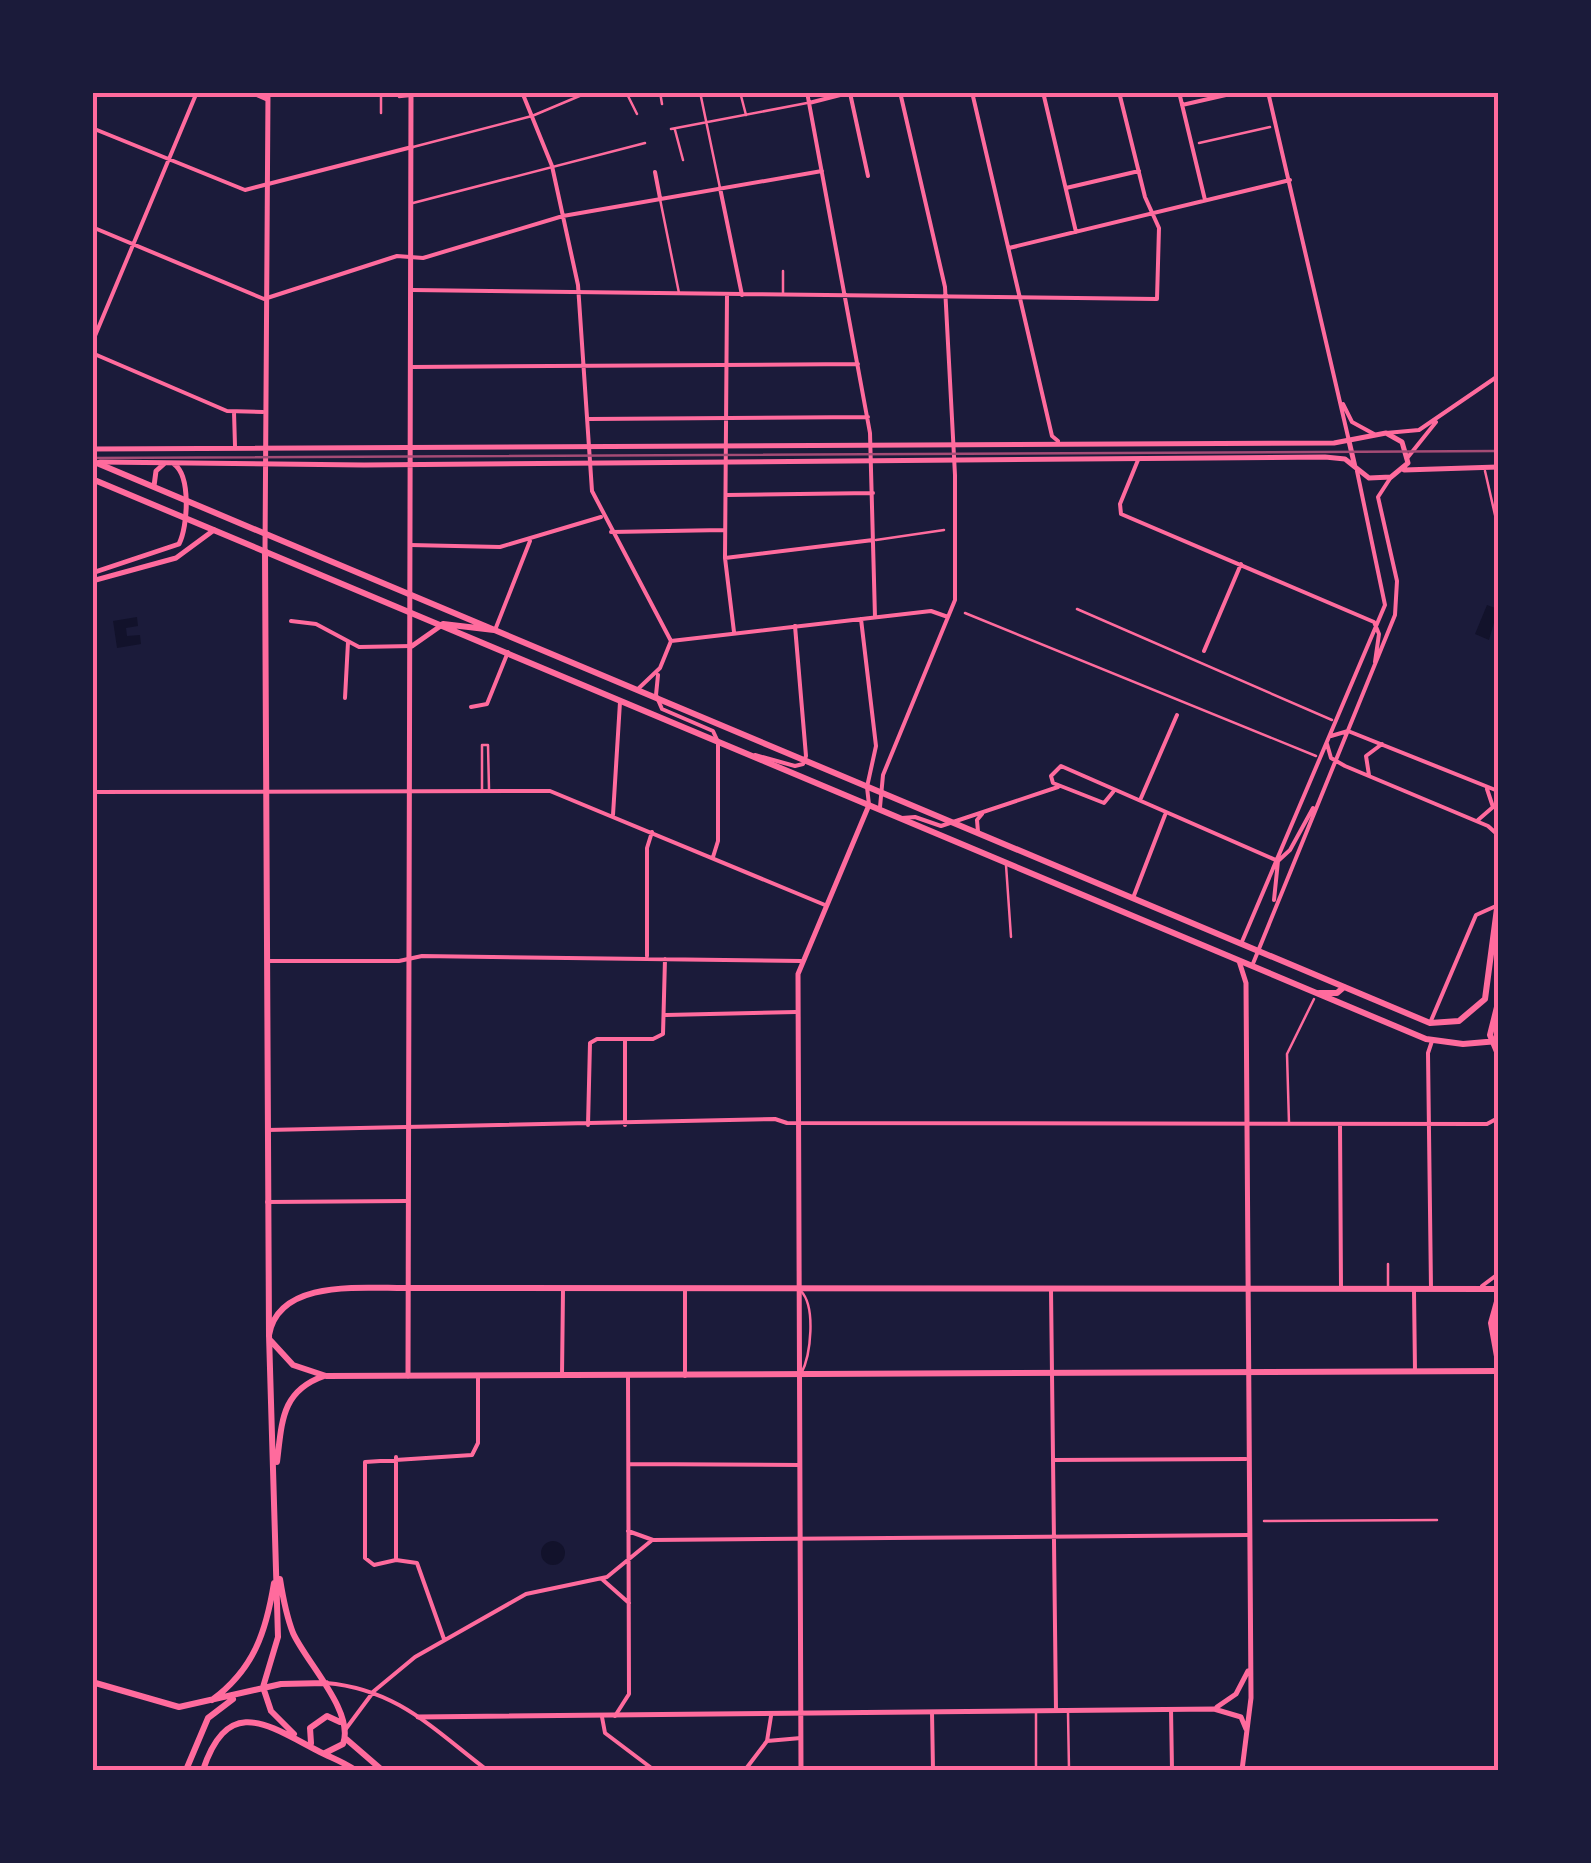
<svg xmlns="http://www.w3.org/2000/svg" width="1591" height="1863" viewBox="0 0 1591 1863" font-family="Montserrat,sans-serif">
  <rect width="100%" height="100%" fill="#1b1b3a"/>
  <path fill="#12122b" d="M1487 605 1498 609 1489 640 1475 634Z
    M137 617 138 626 126 628 127 636 140 635 141 644 117 648 113 621Z
    M541 1553a12 12 0 1 1 24 0a12 12 0 1 1-24 0Z"/>
  <g fill="none" stroke-linecap="round" stroke-linejoin="round">
    <path stroke="#ff6b9d" stroke-width="2.5" d="M482 790V745H488L489 789
      M801 1291C816 1307 811 1355 801 1374"/>
    <path stroke="#ff6b9d" stroke-width="2.5" d="M626 92 637 114
      M660 92 662 104
      M700 92 720 188
      M740 92 746 115
      M399 97 409 96
      M381 113V92
      M671 129 807 103
      M675 130 683 160
      M1199 143 1270 127
      M413 147 532 116 589 92
      M660 199 679 293
      M413 203 645 143
      M783 271V294
      M1485 471 1498 528
      M876 540 944 530
      M1077 609 1332 720
      M965 613 1316 756
      M1006 865 1011 937
      M1289 1123 1287 1054 1314 999
      M1388 1264V1288
      M1264 1521 1437 1520
      M1068 1712 1069 1770
      M1036 1770V1712"/>
    <path stroke="#ff6b9d" stroke-width="4" d="M250 92 268 100
      M522 92 552 166 578 285 592 491 671 641 660 668 639 688
      M807 92 870 433 875 617
      M972 92 1052 436 1058 441
      M1043 92 1076 232
      M1179 92 1205 200
      M1268 92 1349 441
      M850 93 868 176
      M809 103 848 93
      M1182 105 1239 92
      M92 128 245 190 412 147
      M655 172 660 198
      M720 188 742 295
      M1066 188 1139 171
      M92 227 264 299 397 256 423 258 563 216 822 171
      M1009 248 1290 180
      M412 290 1157 299 1159 228 1145 197 1119 92
      M727 295 725 558 734 632
      M92 343 197 92
      M92 353 227 411 263 412
      M412 367 858 364
      M1343 404 1352 422 1374 434
      M234 412 235 446
      M589 419 868 417
      M1386 433 1419 430 1498 376
      M1408 457 1436 422
      M1138 460 1120 504 1121 514 1374 622 1379 634 1375 662
      M727 495 873 493
      M611 532 724 530
      M410 545 500 547 601 517
      M725 558 873 540
      M861 619 876 746 867 787 869 805
      M291 621 316 624 359 647 412 646
      M495 630 530 541
      M671 641 931 611 948 617
      M1204 651 1241 564
      M658 675 656 695 662 709 713 731 718 742V841L713 857
      M345 698 348 642
      M471 707 487 704 508 652
      M1331 736 1348 731 1498 791
      M1327 744 1331 758 1345 766 1488 826 1498 835
      M755 755 795 766 803 764 806 756 795 626
      M1369 775 1366 756 1382 744
      M92 792 550 791 825 905
      M1113 792 1104 803 1053 783 1051 776 1061 766 1278 861
      M1141 798 1177 715
      M880 807 883 775 955 600V475L945 287 900 92
      M613 815 620 702
      M902 818 915 817 941 826 1058 787
      M1478 820 1493 807 1487 789
      M978 832 977 820 982 814
      M1278 861 1290 850 1313 808
      M1133 898 1165 815
      M1274 900 1278 861
      M1241 944 1385 605 1357 471
      M647 956V848L652 832
      M267 961H399L422 956 801 961
      M1252 966 1395 615 1397 581 1378 497 1391 477
      M666 1015 796 1012
      M1430 1023 1476 915 1496 906
      M1340 1124 1341 1289
      M588 1125 590 1043 597 1039H653L663 1034 665 959
      M625 1125V1040
      M267 1130 775 1119 787 1123 1487 1124 1498 1118
      M267 1202 407 1201
      M1482 1286 1498 1274
      M1431 1289 1428 1053 1432 1041
      M1051 1290 1056 1710
      M1414 1291 1415 1371
      M562 1375 563 1290
      M685 1376V1290
      M396 1457V1560
      M1053 1460 1246 1459
      M630 1464 800 1465
      M628 1531 653 1540 1248 1535
      M603 1580 629 1603
      M444 1639 417 1563 396 1560 374 1565 365 1558V1462L472 1455 478 1443V1376
      M326 1683C397 1689 433 1729 487 1770
      M1171 1709 1172 1770
      M932 1712 933 1770
      M615 1716 629 1694 628 1376
      M602 1717 605 1733 654 1770
      M345 1730 374 1691 415 1657 526 1594 607 1577 651 1541
      M767 1741 801 1738
      M767 1741 771 1716
      M745 1770 767 1741"/>
    <path stroke="#ff6b9d" stroke-width="5" d="M92 449 1334 443 1386 433 1402 442 1408 463 1391 477 1369 478 1355 467 1349 441
      M100 462 364 465 1325 457 1345 459 1355 467
      M1404 470 1498 467
      M154 486 156 471 165 463
      M265 551 268 92
      M92 573 179 544C188 526 191 476 174 464
      M92 581 176 558 214 530
      M412 646 442 625
      M1239 961 1246 983 1251 1698 1242 1770
      M408 1376 411 92
      M1217 1707 1236 1694 1248 1671
      M418 1717 1214 1709 1241 1717 1246 1729
      M801 1770 798 974 869 805"/>
    <path stroke="#ff6b9d" stroke-width="6" d="M265 551 269 1335"/>
    <path stroke="#ff6b9d" stroke-width="6" d="M92 461 1430 1023 1459 1021 1485 999 1498 901
      M92 479 1426 1039 1463 1044 1498 1041
      M443 624 494 630
      M1319 993H1337L1344 987
      M1498 1003 1490 1035 1498 1054
      M1498 1298 1491 1323 1498 1362
      M271 1341 293 1365 326 1376 1498 1371
      M277 1462C282 1422 281 1391 324 1376
      M280 1579C283 1598 286 1615 293 1633 306 1662 355 1712 343 1744L325 1753
      M92 1682 179 1707 281 1684 326 1683
      M212 1700C254 1669 266 1632 274 1583
      M294 1734 271 1711 263 1687 278 1637 269 1335C279 1277 367 1289 410 1288L1498 1289
      M345 1738 382 1770
      M311 1743 310 1728 327 1716 340 1722
      M186 1770 208 1718 233 1699
      M203 1770C228 1694 268 1725 320 1752 332 1758 344 1762 355 1770"/>
    <path stroke="#a44b75" stroke-width="2.5" d="M92 458 1498 451"/>
  </g>
  <rect width="1591" height="1863" fill="none" stroke="#1b1b3a" stroke-width="190"/>
  <rect x="95" y="95" width="1401" height="1673" fill="none" stroke="#ff6b9d" stroke-width="4"/>
</svg>
